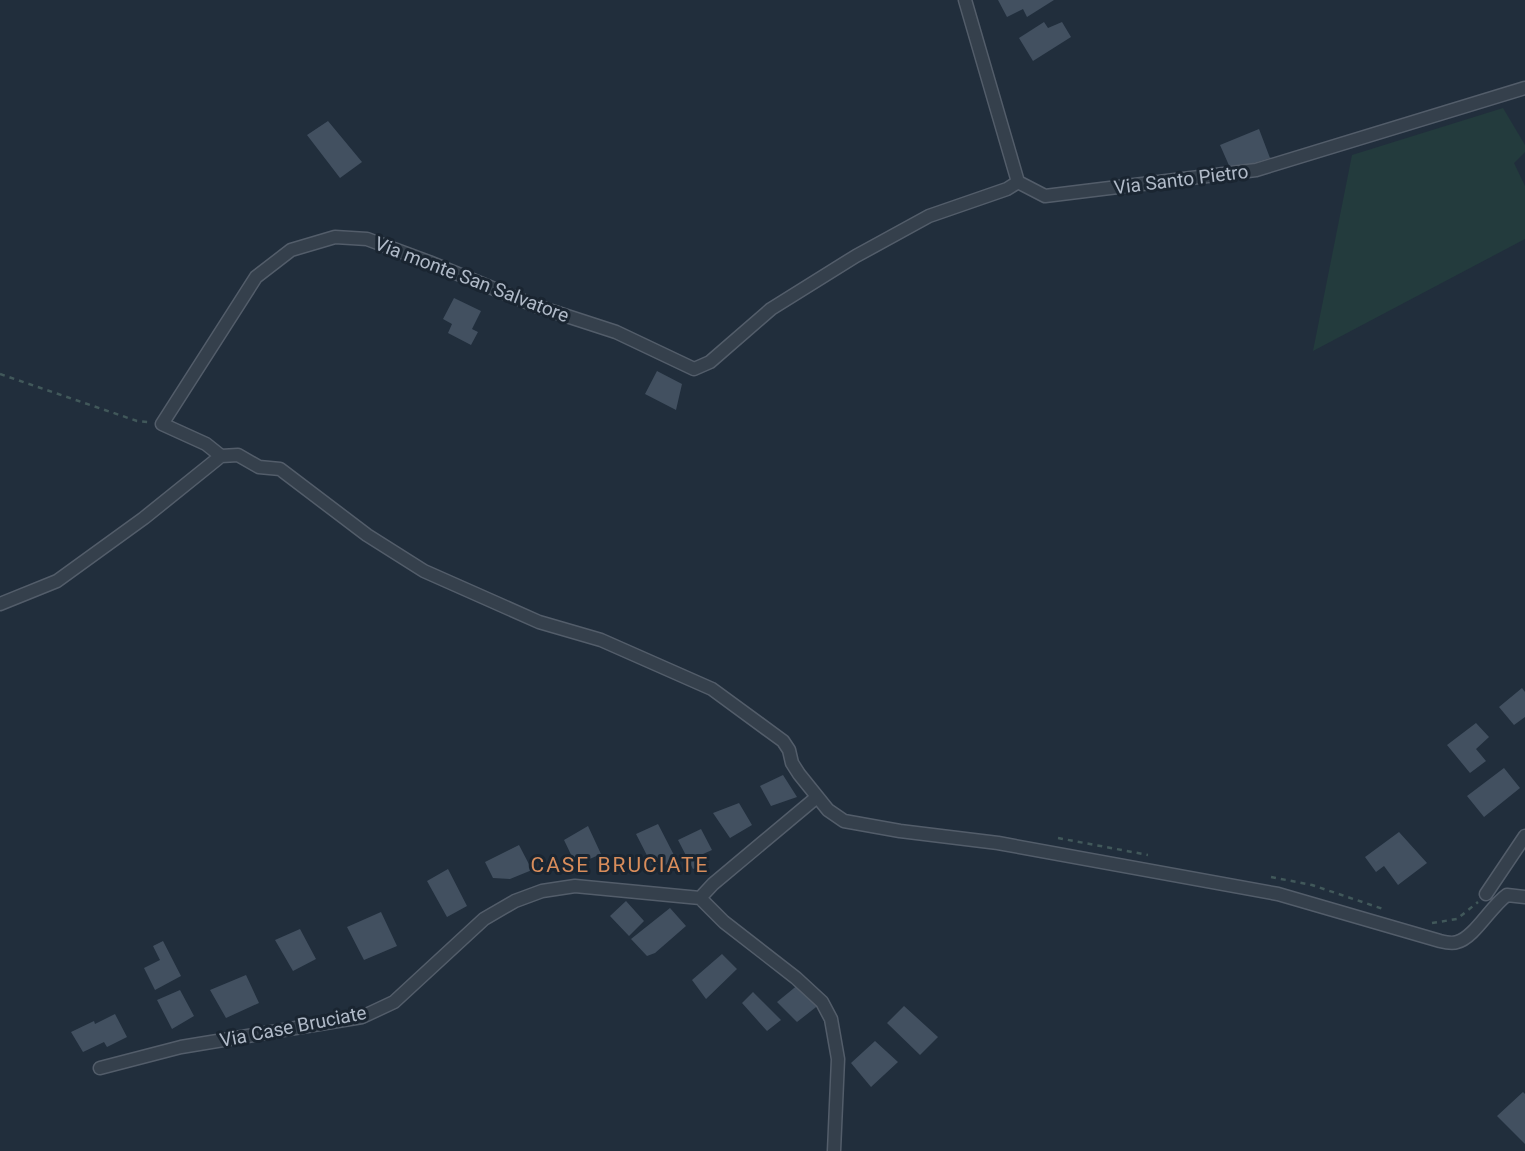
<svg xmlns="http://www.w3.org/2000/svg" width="1525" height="1151" viewBox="0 0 1525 1151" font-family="Roboto,sans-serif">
  <rect width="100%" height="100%" fill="#212e3c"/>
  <path fill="#233b3d" d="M1503 108 1525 145V152L1514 163 1525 186V239L1313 351 1352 155Z"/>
  <path fill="#425060" d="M998 0H1054L1027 17 1023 9 1007 17Z
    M1044 22 1048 28 1062 22 1071 37 1033 61 1019 38Z
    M328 121 362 162 340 178 307 135Z
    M1259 129 1270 158 1231 170 1220 145Z
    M454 298 481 311 472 329 478 332 471 345 448 333 452 324 443 319Z
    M657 371 682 384 676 410 645 394Z
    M1522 688 1525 692V717L1514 725 1499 707Z
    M1476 723 1489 737 1476 749 1486 761 1470 773 1447 745Z
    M1504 768 1520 788 1484 817 1467 796Z
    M783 775 797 797 771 806 760 786Z
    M739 803 752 825 730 838 713 813Z
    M658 824 676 859 655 871 636 834Z
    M588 826 601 854 576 865 564 840Z
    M701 829 712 850 703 854 708 862 693 869 678 840Z
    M1399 832 1427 863 1398 885 1384 866 1376 872 1365 857Z
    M519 845 532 870 510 879 493 878 485 862Z
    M448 869 467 906 447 917 427 881Z
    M626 901 644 921 629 936 610 916Z
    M670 908 686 926 655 953 647 956 631 939Z
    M381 912 397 946 364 960 347 927Z
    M300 929 316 959 293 971 275 940Z
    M163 941 181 976 155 990 144 968 160 960 153 946Z
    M722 954 737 969 706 999 692 980Z
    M246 975 259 1003 226 1018 210 990Z
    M799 984 820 1004 797 1022 777 1002Z
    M180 990 194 1016 172 1029 157 1000Z
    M753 992 781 1020 767 1031 742 1003Z
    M904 1006 938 1037 920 1055 887 1023Z
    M115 1014 127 1037 107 1047 104 1042 83 1052 71 1032 94 1021 95 1024Z
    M875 1041 898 1062 871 1087 851 1063Z
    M1523 1092 1525 1094V1144L1497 1116Z"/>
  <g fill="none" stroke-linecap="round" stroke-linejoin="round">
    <g stroke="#535d6a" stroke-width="15">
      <path id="street" d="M965 0 1018 182 1045 196 1256 170 1525 88
        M221 456 238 455 259 467 280 469 367 535 424 571 539 622 601 640 712 689 783 741 789 750 792 763 799 774 828 810 844 821 900 831 998 843 1278 894 1440 941C1444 942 1452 944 1457 942 1474 938 1491 906 1507 895L1525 897
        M221 456 206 444 162 424 256 277 291 250 335 237 367 239 429 262 536 306 616 332 694 369 710 362 771 309 856 256 929 216 1007 189 1018 182
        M0 604 57 581 144 518 221 456
        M1486 894 1525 836
        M700 898 713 884 817 797
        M100 1068 181 1047 362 1017 394 1002 484 919 515 901 542 891 575 886 700 898 724 922 796 978 822 1002 831 1019 838 1059 834 1151"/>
    </g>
    <path stroke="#41585a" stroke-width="2.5" stroke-dasharray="5 5" stroke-linecap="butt" d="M0 374 137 421 148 422
      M1058 838 1148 855
      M1271 877 1312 885 1386 910
      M1432 923 1457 919 1478 902"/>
    <use href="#street" stroke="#35404c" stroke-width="12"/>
  </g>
  <g text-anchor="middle" stroke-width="6" stroke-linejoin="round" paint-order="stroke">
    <g font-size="19" fill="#b0bac8" stroke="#1a2531">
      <text transform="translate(1181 179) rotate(-7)" y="7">Via Santo Pietro</text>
      <text transform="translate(472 279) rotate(21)" y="7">Via monte San Salvatore</text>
      <text transform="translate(293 1026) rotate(-11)" y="7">Via Case Bruciate</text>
    </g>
    <g font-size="21" letter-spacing="2" fill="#d98d5b" stroke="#1a2531">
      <text x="620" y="872">CASE BRUCIATE</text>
    </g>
  </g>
</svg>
